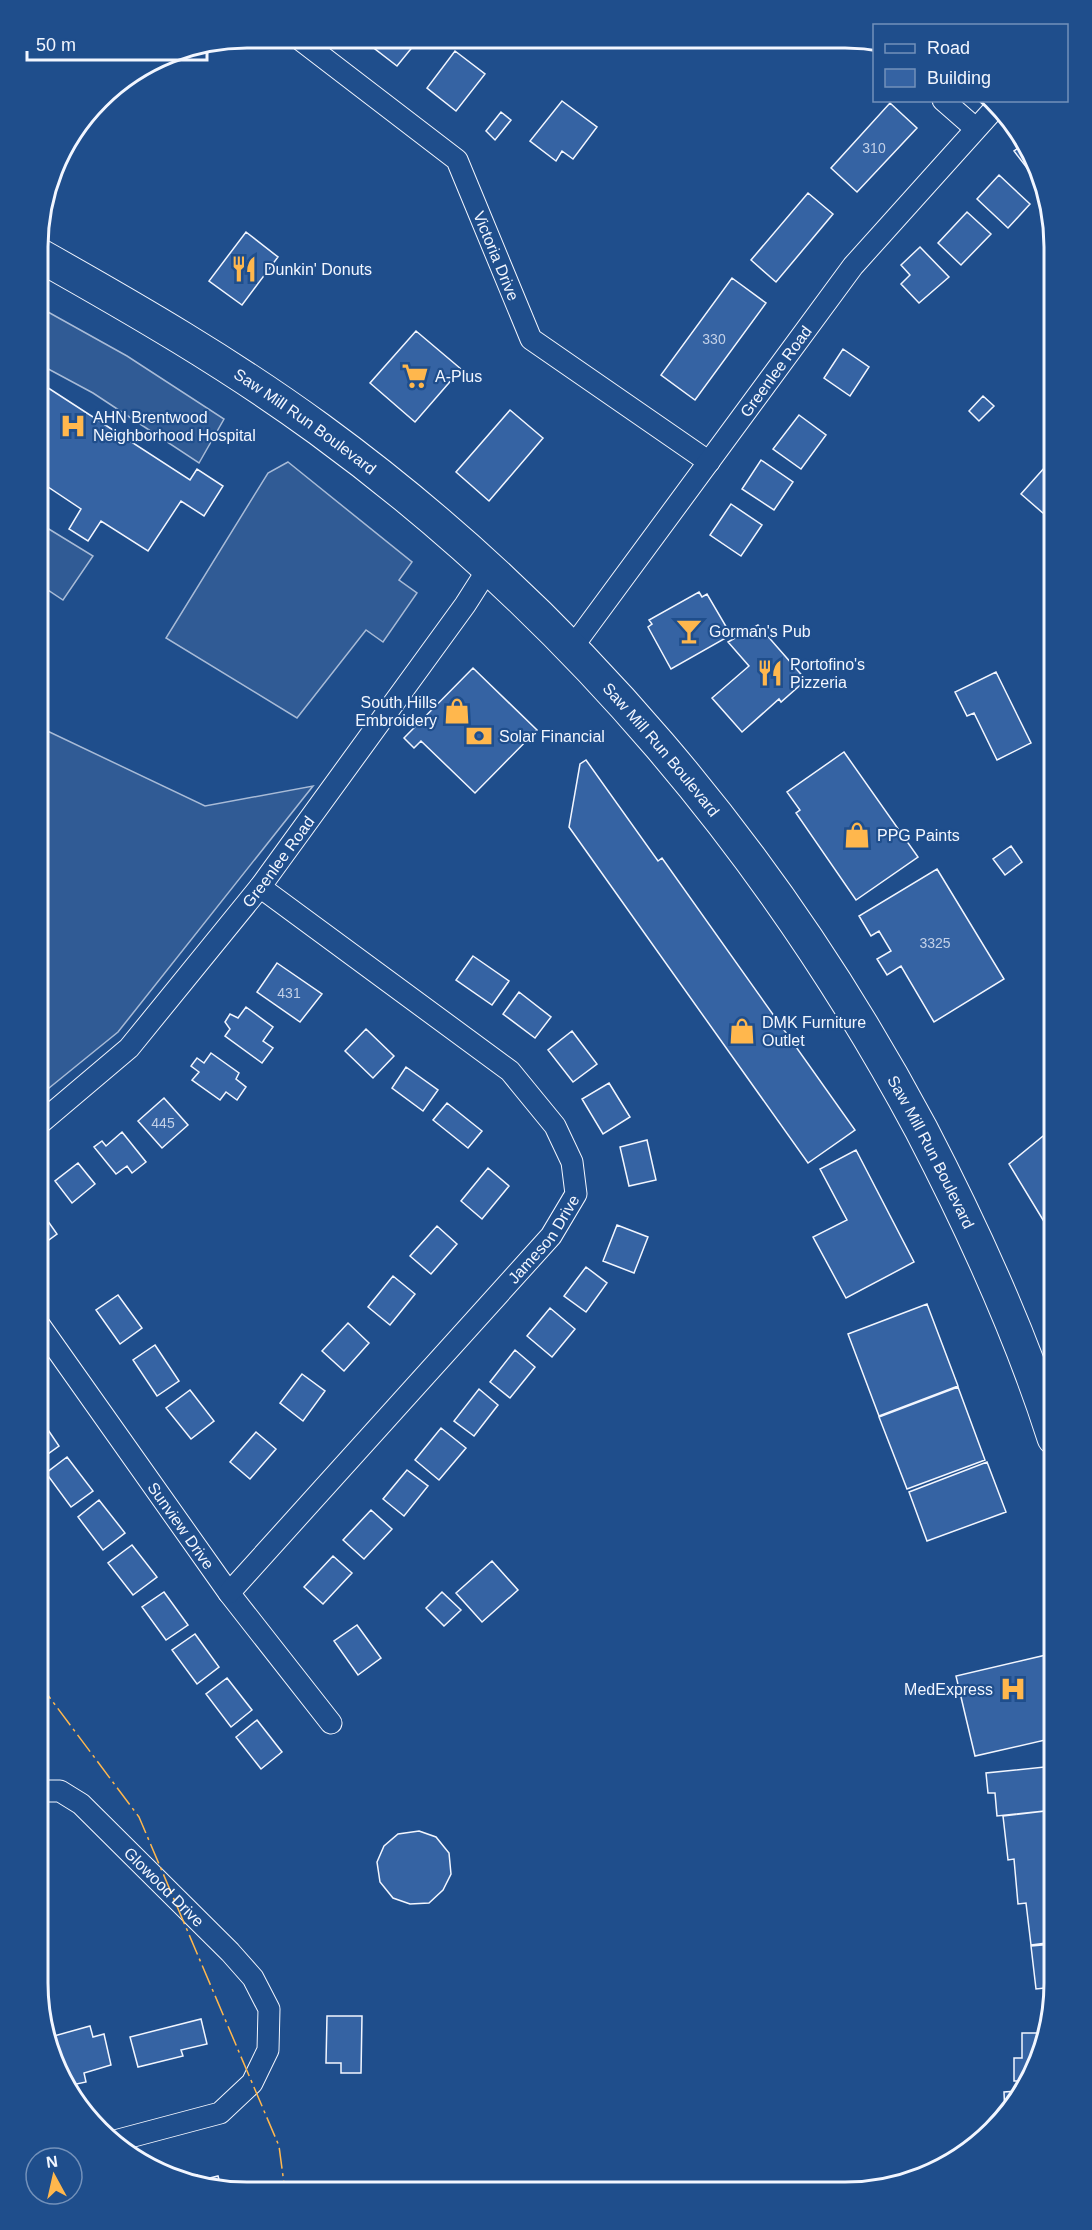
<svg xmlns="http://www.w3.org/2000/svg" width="1092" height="2230" viewBox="0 0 1092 2230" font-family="Helvetica,sans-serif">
  <rect width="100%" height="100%" fill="#1f4e8c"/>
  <path fill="#305b95" stroke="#a8bbd7" stroke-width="1.5" d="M39 307 127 356 224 419 199 463 93 393 39 364Z
    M288 462 412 562 399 580 417 593 383 642 366 630 297 718 166 638 268 473Z
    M39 523 93 556 63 600 39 584Z
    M39 727 205 806 313 786 118 1032 38 1097Z"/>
  <path fill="#3563a3" stroke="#f2f6ff" stroke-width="1.5" d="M369 38 419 39 397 66 366 42Z
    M455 51 485 74 456 111 427 88Z
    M562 101 597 127 573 159 562 151 556 161 530 141Z
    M890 103 917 128 857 192 831 168Z
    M501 112 511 120 495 140 486 131Z
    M1021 146 1035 168 1030 172 1014 151Z
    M999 175 1030 204 1008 228 977 199Z
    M808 193 833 214 776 282 751 260Z
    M967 212 991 234 961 265 938 243Z
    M246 232 278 257 242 305 209 281Z
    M920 247 949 277 919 303 901 284 910 275 901 265Z
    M732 278 766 303 695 400 661 375Z
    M416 331 461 369 415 422 370 383Z
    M843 349 869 367 850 396 824 378Z
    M39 382 190 480 197 469 223 486 204 516 181 501 148 551 101 521 88 541 69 529 81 509 45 485 41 490 39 489Z
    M983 396 994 406 979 421 969 411Z
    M510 410 543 438 489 501 456 472Z
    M799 415 826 435 801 469 773 449Z
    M761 460 793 482 774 510 742 489Z
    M1045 467 1054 475V502L1044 514 1021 494Z
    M731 504 762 525 741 556 710 535Z
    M699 592 702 597 707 594 731 635 671 669 648 627 652 624 649 620Z
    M758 625 806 680 781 702 779 699 742 732 712 698 749 666 728 642Z
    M473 668 537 730 475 793 421 741 414 748 404 738Z
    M996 672 1031 743 997 760 974 713 967 716 955 692Z
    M844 752 918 857 856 900 796 813 800 810 787 792Z
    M586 760 658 861 662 858 855 1130 808 1163 569 827 580 764Z
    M1011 846 1022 862 1005 875 993 859Z
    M937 869 1004 979 934 1022 901 966 887 975 877 959 891 951 879 931 871 936 859 916Z
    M473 956 509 981 492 1005 456 980Z
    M277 963 322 994 300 1022 257 992Z
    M519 992 551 1017 535 1038 503 1014Z
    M246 1007 273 1027 263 1041 273 1048 262 1063 225 1036 230 1029 225 1022 230 1014 238 1018Z
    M366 1029 394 1056 373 1078 345 1051Z
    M572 1031 597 1064 573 1082 548 1050Z
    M211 1053 239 1073 236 1079 246 1087 237 1100 226 1092 220 1100 192 1080 199 1072 191 1066 197 1058 204 1063Z
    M406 1067 438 1090 423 1111 392 1088Z
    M609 1083 630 1117 603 1134 582 1099Z
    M164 1098 188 1125 162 1148 138 1121Z
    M447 1103 482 1131 468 1148 433 1120Z
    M1054 1127V1238L1009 1164Z
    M122 1132 146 1162 132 1173 127 1166 116 1174 94 1147 102 1141 106 1146Z
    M647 1140 656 1180 629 1186 620 1147Z
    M856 1150 914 1262 846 1298 813 1237 847 1220 820 1169Z
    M78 1163 95 1184 72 1203 55 1181Z
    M488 1168 509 1186 482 1219 461 1201Z
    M38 1207 57 1234 42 1245 38 1239Z
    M617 1225 648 1237 634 1273 603 1261Z
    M437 1226 457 1244 431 1274 410 1256Z
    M586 1267 607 1283 586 1312 564 1296Z
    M393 1276 415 1294 390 1325 368 1307Z
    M118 1295 142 1328 120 1344 96 1310Z
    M927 1304 958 1386 879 1416 848 1334Z
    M550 1308 575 1329 552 1357 527 1336Z
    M348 1323 369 1343 344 1371 322 1351Z
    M155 1345 179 1381 157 1396 133 1360Z
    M515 1350 535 1367 510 1398 490 1382Z
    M302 1374 325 1391 303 1421 280 1403Z
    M958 1387 985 1460 907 1489 879 1417Z
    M479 1389 498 1405 474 1436 454 1421Z
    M190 1390 214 1421 191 1439 166 1408Z
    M38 1415 59 1446 38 1461Z
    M441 1428 466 1448 439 1480 415 1460Z
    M256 1432 276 1449 250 1479 230 1462Z
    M67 1457 93 1491 71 1507 46 1473Z
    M987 1462 1006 1512 927 1541 909 1492Z
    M407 1470 428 1486 404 1516 383 1499Z
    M99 1500 125 1533 103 1550 78 1517Z
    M371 1510 392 1529 364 1559 343 1540Z
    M132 1545 157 1577 133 1595 108 1563Z
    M333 1556 352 1573 323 1604 304 1587Z
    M492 1561 518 1590 482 1622 456 1593Z
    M164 1592 188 1625 166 1640 142 1607Z
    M442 1592 461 1610 444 1626 426 1608Z
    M357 1625 381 1658 358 1675 334 1641Z
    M195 1634 219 1667 197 1684 172 1650Z
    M1046 1655 1054 1691V1738L975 1756 956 1676Z
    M227 1678 252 1710 231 1727 206 1694Z
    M257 1720 282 1752 261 1769 236 1737Z
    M1054 1766V1810L997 1816 995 1793H988L986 1773Z
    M1054 1810V1942L1031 1945 1026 1903 1018 1904 1014 1859 1008 1860 1003 1816Z
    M419 1831 436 1837 449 1853 451 1874 443 1890 429 1903 410 1904 393 1898 380 1882 377 1862 384 1846 398 1834Z
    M38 1863H42L43 1896H38Z
    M1054 1944V1987L1036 1989 1031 1946Z
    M327 2016H362L361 2073H341V2063H326Z
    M201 2019 207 2044 181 2050 183 2056 138 2067 130 2037Z
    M90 2026 93 2037 104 2034 111 2065 84 2073 86 2082 72 2085 62 2071 54 2036Z
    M1022 2033H1046L1039 2063 1011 2111 1005 2117 1004 2092 1019 2091 1018 2081H1014V2058H1022Z
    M197 2175 198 2181 218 2176 222 2191 182 2179Z"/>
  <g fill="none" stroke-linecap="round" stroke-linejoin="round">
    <g stroke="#f2f6ff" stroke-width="23">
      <g id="street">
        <path id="s1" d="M298 38 457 160 531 339 709 462"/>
        <path d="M943 100 975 128"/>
        <path id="s2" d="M571 649 853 266 995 108"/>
        <path id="s3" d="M38 1125 129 1048 260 887 465 605 488 569"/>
        <path id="s4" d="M38 1323 229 1593 331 1723"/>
        <path id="s5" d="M229 1593 551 1236 576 1194 572 1162 555 1126 510 1071 260 887"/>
        <path id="s6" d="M38 1791H60L81 1804 230 1952 253 1978 269 2009 268 2050 252 2083 220 2113 111 2142"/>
      </g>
    </g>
    <g stroke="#f2f6ff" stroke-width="35">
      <g id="highway">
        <path id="s7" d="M39 255C135 309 230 364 319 429 571 613 774 854 921 1129 973 1229 1020 1331 1054 1438"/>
      </g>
    </g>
    <use href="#street" stroke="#1f4e8c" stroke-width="21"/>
    <use href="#highway" stroke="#1f4e8c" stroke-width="33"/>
    <path stroke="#ffb74d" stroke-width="1.5" stroke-dasharray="21 4.5 3 4.5" stroke-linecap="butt" d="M38 1682 139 1817 279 2146 285 2191"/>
  </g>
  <defs>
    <g id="restaurant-bare" transform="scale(2.07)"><path d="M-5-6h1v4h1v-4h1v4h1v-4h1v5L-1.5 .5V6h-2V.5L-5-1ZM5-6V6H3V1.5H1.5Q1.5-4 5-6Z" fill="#ffb74d" stroke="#1f4e8c" stroke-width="2.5" paint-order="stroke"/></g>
    <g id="supermarket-bare" transform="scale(2.07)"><path d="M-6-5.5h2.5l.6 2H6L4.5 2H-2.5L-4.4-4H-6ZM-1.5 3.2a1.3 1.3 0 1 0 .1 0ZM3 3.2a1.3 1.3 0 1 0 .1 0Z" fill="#ffb74d" stroke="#1f4e8c" stroke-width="2.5" paint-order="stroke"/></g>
    <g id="hospital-bare" transform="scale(2.07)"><path d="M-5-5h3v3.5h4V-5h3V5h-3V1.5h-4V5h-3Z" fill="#ffb74d" stroke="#1f4e8c" stroke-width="2.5" paint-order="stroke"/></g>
    <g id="bar-bare" transform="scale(2.07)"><path d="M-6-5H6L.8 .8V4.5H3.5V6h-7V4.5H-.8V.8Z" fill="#ffb74d" stroke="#1f4e8c" stroke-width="2.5" paint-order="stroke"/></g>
    <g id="shop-bare" transform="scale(2.07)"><path d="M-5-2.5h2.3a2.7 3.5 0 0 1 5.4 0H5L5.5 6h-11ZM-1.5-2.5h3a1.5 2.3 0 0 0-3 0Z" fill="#ffb74d" stroke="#1f4e8c" stroke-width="2.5" paint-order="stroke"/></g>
    <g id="bank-bare" transform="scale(2.07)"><path d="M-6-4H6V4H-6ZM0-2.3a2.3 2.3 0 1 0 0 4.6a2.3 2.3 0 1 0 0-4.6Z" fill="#ffb74d" stroke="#1f4e8c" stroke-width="2.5" paint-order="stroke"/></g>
  </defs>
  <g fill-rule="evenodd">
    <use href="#restaurant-bare" x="244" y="269"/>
    <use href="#supermarket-bare" x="415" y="376"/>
    <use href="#hospital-bare" x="73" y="426"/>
    <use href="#bar-bare" x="689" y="631"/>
    <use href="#restaurant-bare" x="770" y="673"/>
    <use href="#shop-bare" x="457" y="711"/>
    <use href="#bank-bare" x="479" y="736"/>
    <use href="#shop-bare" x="857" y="835"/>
    <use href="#shop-bare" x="742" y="1031"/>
    <use href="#hospital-bare" x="1013" y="1689"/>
  </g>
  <g text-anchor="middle" stroke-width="4.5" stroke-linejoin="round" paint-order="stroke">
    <g font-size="14" fill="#c3d1e8">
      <text x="874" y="153">310</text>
      <text x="714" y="344">330</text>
      <text x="935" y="948">3325</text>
      <text x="289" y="998">431</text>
      <text x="163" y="1128">445</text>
    </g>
    <g font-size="16" fill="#f2f6ff" stroke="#1f4e8c">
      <text dy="6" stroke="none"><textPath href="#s1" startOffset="304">Victoria Drive</textPath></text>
      <text dy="6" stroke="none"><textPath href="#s2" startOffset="345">Greenlee Road</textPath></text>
      <text dy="6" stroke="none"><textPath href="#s7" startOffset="314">Saw Mill Run Boulevard</textPath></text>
      <text dy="6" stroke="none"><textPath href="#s7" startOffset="800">Saw Mill Run Boulevard</textPath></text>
      <text dy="6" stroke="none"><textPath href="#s3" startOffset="358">Greenlee Road</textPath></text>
      <text dy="6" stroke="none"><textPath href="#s7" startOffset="1286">Saw Mill Run Boulevard</textPath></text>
      <text dy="6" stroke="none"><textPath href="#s5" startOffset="474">Jameson Drive</textPath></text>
      <text dy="6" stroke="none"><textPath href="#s4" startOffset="248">Sunview Drive</textPath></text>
      <text dy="6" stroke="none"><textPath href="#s6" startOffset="164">Glowood Drive</textPath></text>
    </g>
    <g font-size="16" fill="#f2f6ff" stroke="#1f4e8c" text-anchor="start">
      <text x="264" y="275">Dunkin' Donuts</text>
      <text x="435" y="382">A-Plus</text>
      <text x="93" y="423">AHN Brentwood<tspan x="93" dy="18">Neighborhood Hospital</tspan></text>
      <text x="709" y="637">Gorman's Pub</text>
      <text x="790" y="670">Portofino's<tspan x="790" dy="18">Pizzeria</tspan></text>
      <text x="437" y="708" text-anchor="end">South Hills<tspan x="437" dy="18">Embroidery</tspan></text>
      <text x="499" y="742">Solar Financial</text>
      <text x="877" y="841">PPG Paints</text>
      <text x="762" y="1028">DMK Furniture<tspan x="762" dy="18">Outlet</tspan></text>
      <text x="993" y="1695" text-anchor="end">MedExpress</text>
    </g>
  </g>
  <path d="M0 0H1092V2230H0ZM247 48H845A199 199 0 0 1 1044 247V1983A199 199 0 0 1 845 2182H247A199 199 0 0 1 48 1983V247A199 199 0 0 1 247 48Z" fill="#1f4e8c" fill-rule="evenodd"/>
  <path fill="none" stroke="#f2f6ff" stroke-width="3" d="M247 48H845A199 199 0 0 1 1044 247V1983A199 199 0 0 1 845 2182H247A199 199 0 0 1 48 1983V247A199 199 0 0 1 247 48Z"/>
  <rect x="873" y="24" width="195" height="78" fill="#1f4e8c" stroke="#7391ba" stroke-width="1.5"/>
  <rect x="885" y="44" width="30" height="9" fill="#1f4e8c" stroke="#7391ba" stroke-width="1.5"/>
  <text x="927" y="54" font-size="18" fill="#f2f6ff">Road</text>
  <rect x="885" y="69" width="30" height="18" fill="#3563a3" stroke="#7391ba" stroke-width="1.5"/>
  <text x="927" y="84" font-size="18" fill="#f2f6ff">Building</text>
  <g transform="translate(54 2176) rotate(352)"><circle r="28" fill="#1f4e8c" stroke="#7391ba" stroke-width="1.5"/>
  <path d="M0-4.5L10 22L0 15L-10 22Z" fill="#ffb74d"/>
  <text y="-9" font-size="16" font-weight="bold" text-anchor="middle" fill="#f2f6ff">N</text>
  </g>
  <path d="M27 51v9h180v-9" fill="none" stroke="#f2f6ff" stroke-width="3"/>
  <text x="36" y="51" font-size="18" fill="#f2f6ff" stroke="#1f4e8c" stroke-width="4.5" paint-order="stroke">50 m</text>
</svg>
